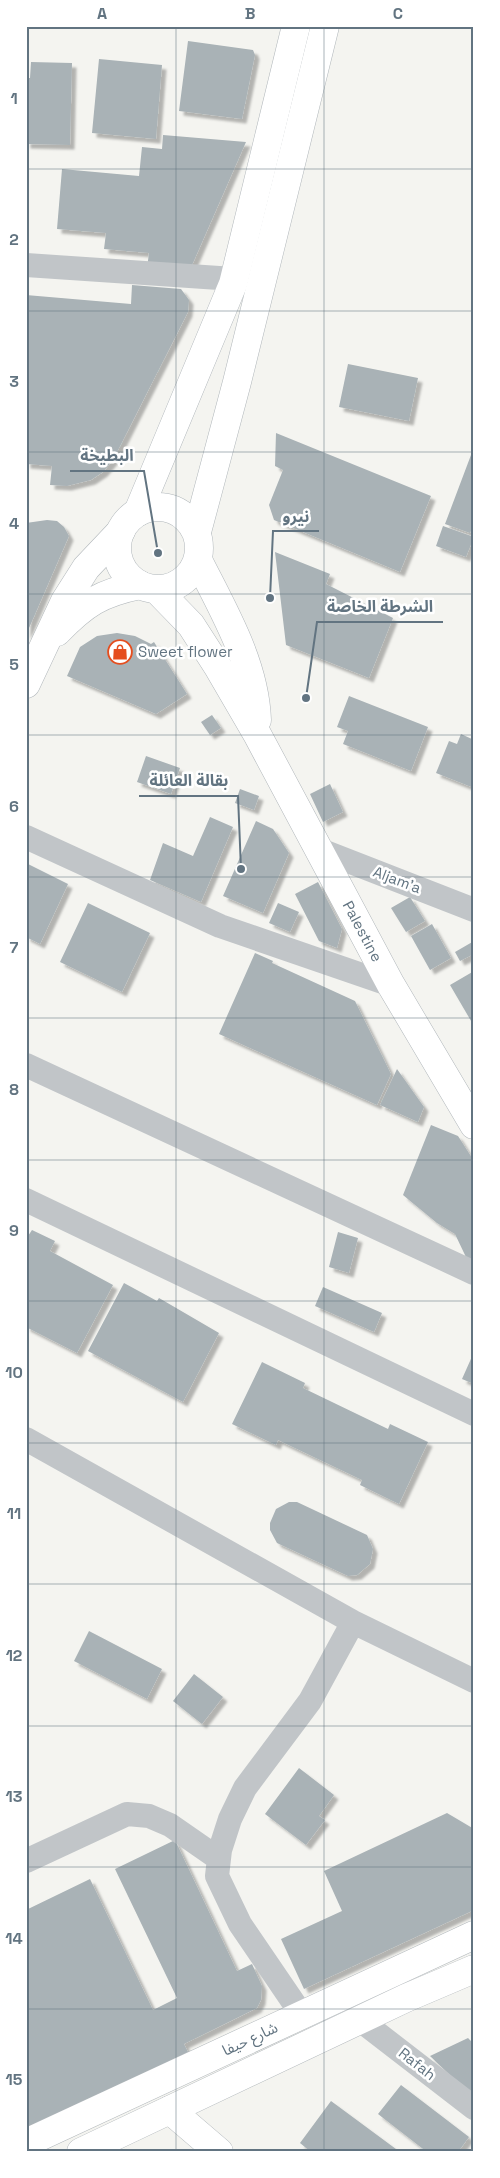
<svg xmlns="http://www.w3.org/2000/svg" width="500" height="2178" viewBox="0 0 500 2178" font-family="'Space Grotesk','Noto Sans Arabic',sans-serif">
  <defs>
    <filter id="shadow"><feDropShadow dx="4.5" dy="4.5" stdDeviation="1" flood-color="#0004"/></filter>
  </defs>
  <rect width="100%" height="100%" fill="#f4f4f0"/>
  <path fill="#a9b2b6" filter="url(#shadow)" d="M188 41 253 50 255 55 242 119 179 111Z
    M99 59 162 65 156 139 92 133Z
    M31 62 72 63 70 145 26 144V78H30Z
    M163 135 246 142 189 272 147 268 149 253 104 249 106 233 57 229 62 169 139 176 142 147 162 149Z
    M132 285 181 289 189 300 188 312 113 460 103 472 91 480 67 486 50 485 52 466 26 464V295L131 304Z
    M348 364 418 378 409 421 339 407Z
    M276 433 431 496 400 572 274 520 269 505 283 470 275 466Z
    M474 447V524L470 533 445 524Z
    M47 520 57 521 64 527 69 536 26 635V523Z
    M443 526 474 537 466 557 436 546Z
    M275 552 330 574 326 584 393 618 369 678 286 645Z
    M117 633 135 636 151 644 154 642 187 694 156 714 67 676 80 647 97 636Z
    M349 696 428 727 411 771 343 744 348 731 337 727Z
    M212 715 221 728 210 735 201 722Z
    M461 734 474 740V788L436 773 449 741 457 744Z
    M146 756 180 768 171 794 137 782Z
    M330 784 343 812 323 822 310 794Z
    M240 789 259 796 254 810 235 803Z
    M210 817 233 827 201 902 150 880 163 843 193 856Z
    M256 821 273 829 289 853 263 913 223 896Z
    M26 863 68 884 40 944 26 937Z
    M318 882 342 929 337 948 319 941 295 894Z
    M410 897 425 921 406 932 391 908Z
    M88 903 150 933 122 992 60 962Z
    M278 903 299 912 290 932 269 923Z
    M432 924 451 958 430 970 411 936Z
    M474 941V954L460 961 455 952Z
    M255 953 273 961 272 963 355 1001 391 1074 377 1105 219 1034Z
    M474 971V1026L450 985Z
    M397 1069 424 1107 418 1122 380 1105Z
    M431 1125 458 1136 474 1161V1274L455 1234 437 1223 403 1195Z
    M32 1230 55 1241 50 1251 113 1285 77 1353 26 1327V1239Z
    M338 1232 358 1238 349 1273 329 1267Z
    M124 1283 157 1301 159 1298 219 1333 183 1402 88 1351Z
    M323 1287 382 1313 374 1332 315 1306Z
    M474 1352V1384L462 1379Z
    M262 1362 305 1383 303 1388 388 1429 390 1424 428 1442 399 1504 360 1485 362 1480 278 1440 276 1445 232 1424Z
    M289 1502H297L367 1535 373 1549 370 1564 357 1575 348 1576 277 1543 270 1530V1523L276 1509Z
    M89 1631 162 1669 147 1699 74 1661Z
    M194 1674 223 1697 202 1724 173 1701Z
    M299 1768 334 1795 319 1816 325 1820 306 1845 265 1814Z
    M447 1813 474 1829V1910L304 1989 281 1939 342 1911 324 1871Z
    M175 1840 237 1971 252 1964 262 1986 261 2000 257 2008 184 2044 188 2052 26 2131V1910L90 1879 153 2010 177 1998 115 1869Z
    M468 2038 474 2044V2098L430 2056Z
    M401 2085 469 2137 458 2152H427L378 2114Z
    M331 2101 400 2152H311L300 2143Z"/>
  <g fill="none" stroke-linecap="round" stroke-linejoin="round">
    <g stroke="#b1b7bb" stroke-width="29">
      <g id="secondary">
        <circle cx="158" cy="548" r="41"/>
        <path d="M138 512 233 284 296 26"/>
        <path d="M197 532 237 382 325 26"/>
        <path d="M198 560C223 610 255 663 257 720"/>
        <path id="s1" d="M157 590 191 625 218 667 257 734 391 985 474 1125"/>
        <path d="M57 632C85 603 101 593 140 585"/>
        <path d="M26 684 65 601 86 568 121 531"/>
        <path d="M170 2110 219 2152"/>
        <path d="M26 2143 474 1935"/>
        <path d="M81 2152 406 1998 474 1969"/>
      </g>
    </g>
    <path stroke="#c1c5c8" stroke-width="24" d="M26 265 234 279
      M26 837 220 926 391 985
      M320 850 474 910
      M26 1065 474 1273
      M26 1200 474 1414
      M26 1439 353 1622 474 1681
      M26 1861 127 1814 149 1816 170 1825 219 1859
      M302 2015 240 1924 217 1876 220 1850 230 1819 245 1788 310 1701 353 1622
      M360 2020 474 2108"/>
    <use href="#secondary" stroke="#fff" stroke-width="28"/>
  </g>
  <path fill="none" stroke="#627481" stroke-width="1" stroke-opacity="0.55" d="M176 26V2152M324 26V2152M26 169H474M26 311H474M26 452H474M26 594H474M26 735H474M26 877H474M26 1018H474M26 1160H474M26 1301H474M26 1443H474M26 1584H474M26 1726H474M26 1867H474M26 2009H474"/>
  <defs>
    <g id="shop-ring" transform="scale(1.25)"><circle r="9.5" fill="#fff" stroke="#e54e1f" stroke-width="1.5"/><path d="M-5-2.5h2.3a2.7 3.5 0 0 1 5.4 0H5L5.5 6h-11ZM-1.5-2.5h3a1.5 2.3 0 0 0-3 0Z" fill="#e54e1f"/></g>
  </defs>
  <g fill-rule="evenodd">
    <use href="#shop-ring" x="120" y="652"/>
  </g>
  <g text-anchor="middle" stroke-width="5" stroke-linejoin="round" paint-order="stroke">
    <g font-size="15" fill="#627481" stroke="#fff" text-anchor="start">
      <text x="138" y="657">Sweet flower</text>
    </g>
    <g font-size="15" fill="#627481" stroke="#fff">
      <text transform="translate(397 880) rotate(21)" y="5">Aljam'a</text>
      <text dy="5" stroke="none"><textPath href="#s1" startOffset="400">Palestine</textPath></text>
      <text transform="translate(250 2039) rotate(-25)" y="5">شارع حيفا</text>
      <text transform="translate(417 2064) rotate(38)" y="5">Rafah</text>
    </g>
  </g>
  <path fill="none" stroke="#627481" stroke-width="2" d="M158 553L144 471H70M270 598L273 531H319M306 698L317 622H443M241 869L238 796H139"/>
  <g fill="#627481" stroke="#fff" stroke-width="2">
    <circle cx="158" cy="553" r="5"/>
    <circle cx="270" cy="598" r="5"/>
    <circle cx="306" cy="698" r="5"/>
    <circle cx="241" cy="869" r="5"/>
  </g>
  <g font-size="16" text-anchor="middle" font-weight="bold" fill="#627481" stroke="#fff" stroke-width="5" stroke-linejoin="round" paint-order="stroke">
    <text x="107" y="461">البطيخة</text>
    <text x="296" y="522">نيرو</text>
    <text x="380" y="612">الشرطة الخاصة</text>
    <text x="189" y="786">بقالة العائلة</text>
  </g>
  <rect width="500" height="2178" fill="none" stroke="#ffffff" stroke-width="55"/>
  <rect x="28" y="28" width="444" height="2122" fill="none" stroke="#627481" stroke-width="2"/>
  <g font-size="16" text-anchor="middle" font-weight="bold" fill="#627481">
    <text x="102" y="19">A</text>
    <text x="250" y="19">B</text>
    <text x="398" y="19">C</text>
    <text x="14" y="104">1</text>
    <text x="14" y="245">2</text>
    <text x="14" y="387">3</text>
    <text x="14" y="529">4</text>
    <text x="14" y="670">5</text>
    <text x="14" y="812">6</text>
    <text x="14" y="953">7</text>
    <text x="14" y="1095">8</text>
    <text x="14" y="1236">9</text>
    <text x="14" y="1378">10</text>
    <text x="14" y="1519">11</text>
    <text x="14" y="1661">12</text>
    <text x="14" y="1802">13</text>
    <text x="14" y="1944">14</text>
    <text x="14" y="2085">15</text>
  </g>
</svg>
